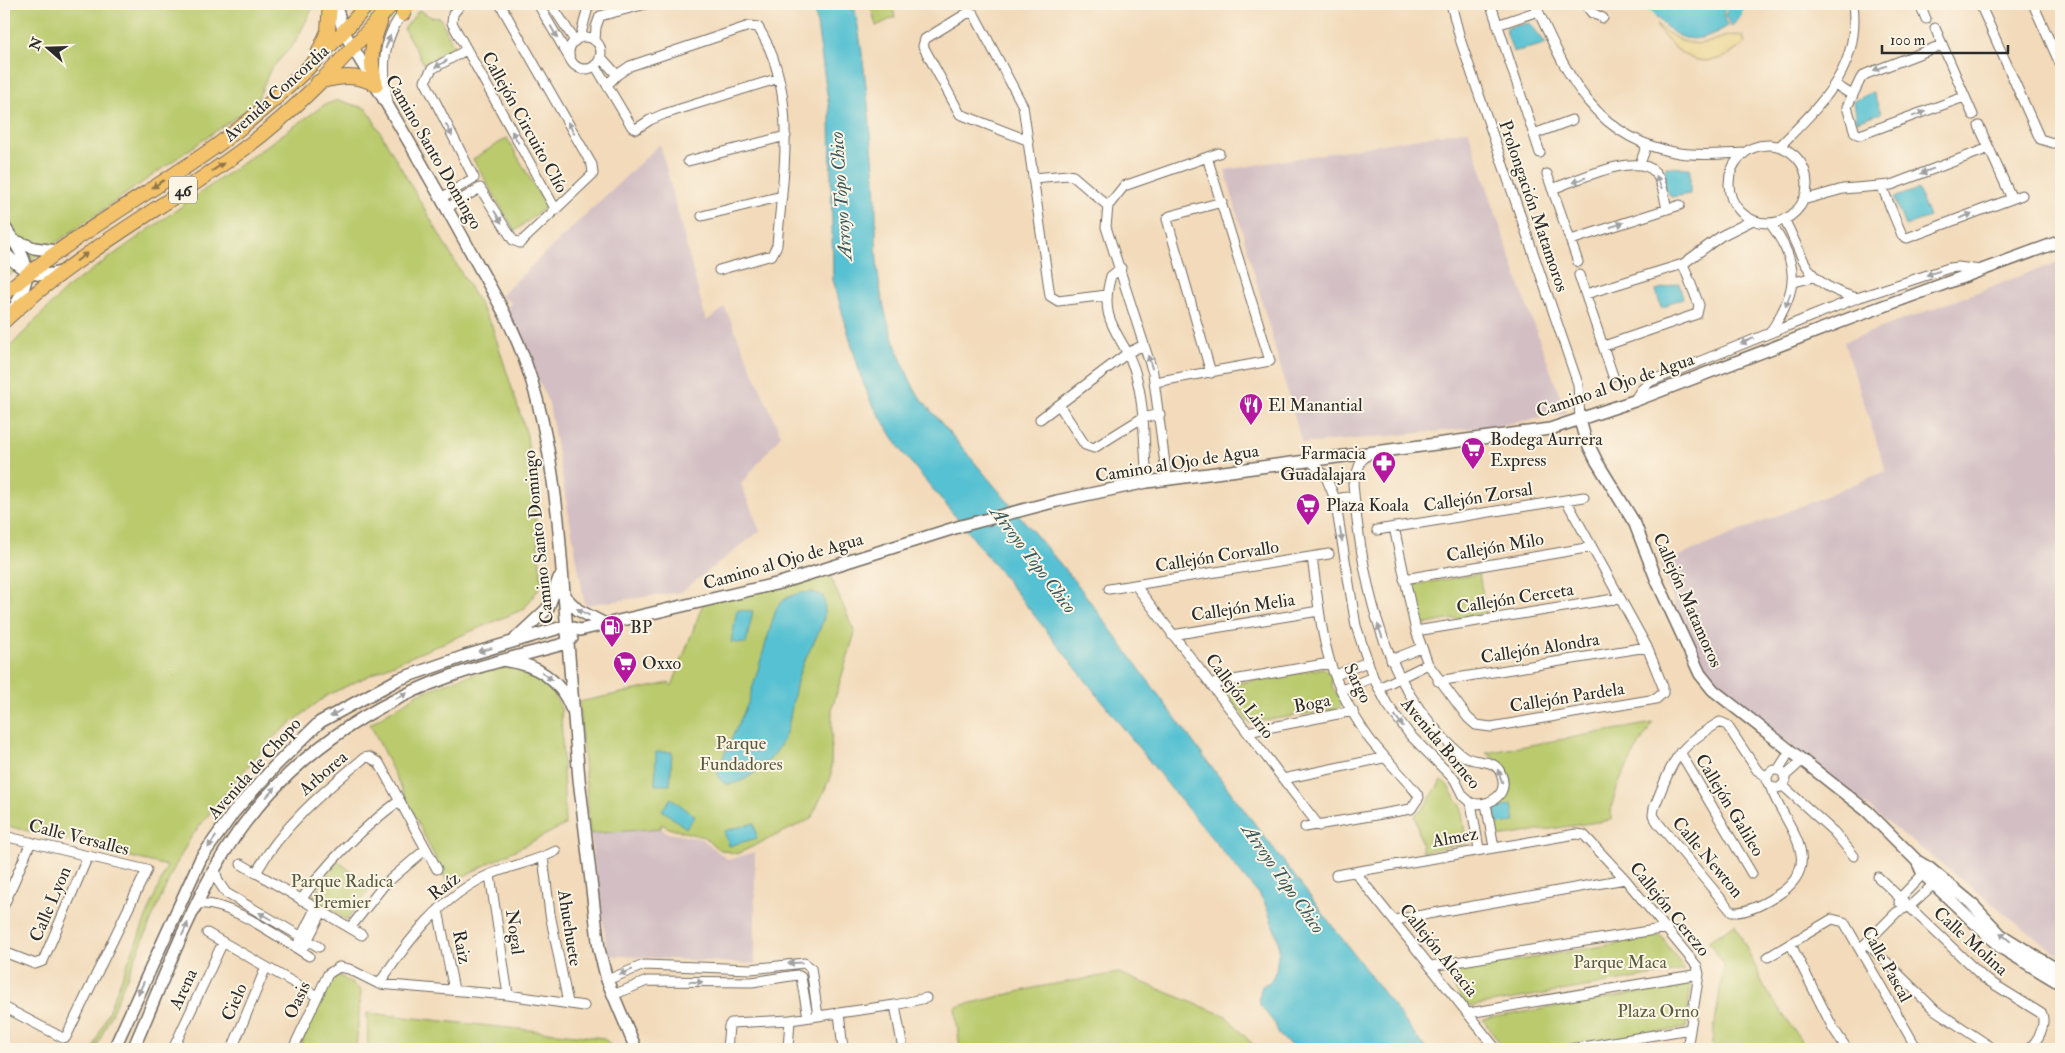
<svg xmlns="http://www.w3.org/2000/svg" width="2065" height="1053" viewBox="0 0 2065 1053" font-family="'IM FELL Double Pica',serif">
  <rect width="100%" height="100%" fill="#fcf5e5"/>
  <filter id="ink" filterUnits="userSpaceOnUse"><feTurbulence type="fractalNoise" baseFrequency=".02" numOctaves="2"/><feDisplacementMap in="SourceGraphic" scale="10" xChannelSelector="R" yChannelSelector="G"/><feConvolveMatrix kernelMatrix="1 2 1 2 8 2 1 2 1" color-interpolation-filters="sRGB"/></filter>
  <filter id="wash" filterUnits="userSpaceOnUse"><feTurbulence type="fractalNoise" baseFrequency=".0096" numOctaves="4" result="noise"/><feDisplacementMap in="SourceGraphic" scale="20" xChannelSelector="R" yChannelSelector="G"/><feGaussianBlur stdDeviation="1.12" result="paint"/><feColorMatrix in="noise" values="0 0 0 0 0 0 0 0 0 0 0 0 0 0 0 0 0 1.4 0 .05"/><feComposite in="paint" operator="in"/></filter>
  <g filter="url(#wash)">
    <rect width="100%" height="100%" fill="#f2daba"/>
    <path fill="#d2bec3" d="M1468 130 1523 295 1566 413 1496 426 1302 444 1225 170Z
      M660 144 706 321 725 308 781 435 741 484 760 531 681 592 585 605 549 404 507 310 511 302 500 296Z
      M2061 261V957L1701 677 1660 564 1886 471 1844 342Z
      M661 828 667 833 702 839 728 860 755 852V964L608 955 590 834Z"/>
    <path fill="#baca6d" stroke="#727a4c" d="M4 4H315L294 44 270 70 256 103 4 279Z
      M870 4H892L895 17 876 26Z
      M419 10 431 17 440 18 454 47 424 64 404 29Z
      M338 100 367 109 492 326 527 435 542 584 524 609 389 666 326 696 276 735 235 781 191 837 173 870 96 1049H93L167 866 4 825V353L68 287 324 105Z
      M507 138 546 207 515 231 473 159Z
      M827 569 855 633 832 708 831 776 811 819 737 854 718 849 704 837 671 829 661 824V828L590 834 579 702 669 683 672 686 704 601Z
      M1479 574 1486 613 1421 625 1413 585Z
      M510 664C536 671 552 685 561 709L565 825 448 884 370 724 418 694 460 678Z
      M1324 668 1332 676C1330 688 1334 691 1342 700V704L1338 709 1249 723 1223 690 1228 685Z
      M1653 723C1637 748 1609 791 1611 820L1497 837 1492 811C1521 790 1515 769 1486 753Z
      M1442 780C1452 787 1451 797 1461 804L1466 843 1423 852 1415 815 1423 809Z
      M338 861 371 887 347 920 312 897Z
      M1735 924 1766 990 1807 1049H1711L1724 964 1708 941Z
      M1661 936 1685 970 1467 1007 1445 973Z
      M336 973 361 990 356 1049H299L328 981Z
      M1119 973 1226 1016 1257 1049H960L955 1007 1038 987Z
      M1691 984 1686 1028 1545 1049H1504L1483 1019Z
      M367 1013 604 1038 614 1049H368Z"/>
    <path fill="#eeda9e" stroke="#8c8264" d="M1656 25C1671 36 1685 46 1704 43 1719 41 1725 33 1743 36L1745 43C1709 74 1680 62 1656 25Z"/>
    <path fill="#57c1d2" stroke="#41767e" d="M814 4H854C865 62 870 122 875 181 877 208 875 234 877 261 880 309 896 352 917 394L1078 585 1204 757 1426 1049H1295L1279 1035 1275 1024 1260 1005 1259 997 1262 986 1271 981 1276 970 1279 949 1278 939 1264 901 1173 791 970 534 903 453 871 402 861 377 833 280 830 114Z
      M1646 4H1728C1721 12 1723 18 1728 26 1687 51 1672 37 1646 4Z
      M1730 4H1745L1740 17 1731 27 1725 15Z
      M1530 23 1546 44 1513 52 1505 28Z
      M1873 92 1881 113 1857 121 1854 101Z
      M1666 167 1690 168V194L1671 197 1663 184Z
      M1918 189 1929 217 1905 226 1894 198Z
      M1679 283 1683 299 1668 303 1669 305 1661 308 1656 290Z
      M813 592 823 596C832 622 806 650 799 674 787 716 795 742 756 772 746 779 737 785 725 784L719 778 717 770 748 703 776 609C786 595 796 593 813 592Z
      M737 610 753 611 746 644 731 642Z
      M656 752H672L670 785H655Z
      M671 798 695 816 686 828 662 810Z
      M1512 804 1515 822 1497 824 1495 810Z
      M754 823 757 838 729 846 724 831Z"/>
  </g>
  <g filter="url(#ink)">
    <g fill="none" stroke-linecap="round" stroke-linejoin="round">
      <g stroke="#71685d" stroke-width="11">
        <path id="minor" d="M461 4 453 14 452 23 556 210
          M538 4 570 59
          M551 4 575 41
          M1451 4 1461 42 1578 384 1580 420
          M1535 4C1567 74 1593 139 1679 153 1700 156 1722 154 1744 153
          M1585 4 1592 13 1603 18
          M1920 4 1926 19
          M1980 4 2040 139 2053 143 2061 140
          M2033 4 2061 66
          M1491 5 1540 153
          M600 16 646 4
          M1497 25 1538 11
          M1935 28 1973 115
          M569 53a16 16 0 1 1 32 0a16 16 0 1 1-32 0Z
          M580 38 588 7
          M595 41 596 27 600 16
          M1942 45 1866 74 1861 78 1847 107 1855 133 1860 135 1964 97
          M600 56 617 75
          M595 65 632 127 636 129 650 120 664 114 779 78
          M608 84 617 75 630 66 749 26 758 27C799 92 783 173 777 245L772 255 719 270
          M1836 85 1852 95
          M388 102C382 69 381 38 405 11
          M1979 126 2012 199
          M1534 134 1572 120
          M1027 140 960 114 923 46 925 39 969 12 974 14 1023 106 1050 296 1058 301 1107 295
          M1729 184a39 39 0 1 1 78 0a39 39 0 1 1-78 0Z
          M1780 146C1821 104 1861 69 1853 4
          M688 161 786 136
          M1640 164 1647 144
          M1547 174 1578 262
          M1033 178 1068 175 1073 176 1108 206
          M1882 187 1902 235 1907 238 2022 195
          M1552 189C1575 181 1637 151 1655 172 1663 182 1664 197 1667 209
          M441 198 474 178 425 81 432 69 466 50
          M1803 200 1843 189 1891 185 1989 148
          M447 208 480 188 513 240 520 243 593 174 592 165 500 4
          M702 216 782 196
          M1784 219C1807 263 1803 283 1857 298
          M1770 223C1800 264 1799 289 1771 331
          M1571 240 1680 205
          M1121 268 1111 276C1096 327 1127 335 1137 379 1145 412 1144 448 1147 482
          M1579 275 1613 376
          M1794 282 1814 277
          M1586 294 1683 264 1721 236 1753 220
          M1604 346 1697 314 1699 305 1683 264
          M1211 373 1167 219 1170 216 1222 202
          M1155 382 1270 361 1207 157
          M1634 401 1641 390 1651 381 1857 298 1949 268 1958 267 1980 270
          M1059 405 1085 445 1094 448 1142 418 1160 414
          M1040 419 1129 352 1144 345
          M1310 460 1326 477 1335 499 1356 626 1373 677 1387 704 1410 735 1455 780 1463 796 1471 803C1489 807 1510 795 1501 774 1495 758 1478 764 1465 757 1456 751 1447 742 1440 734 1378 669 1361 570 1353 484L1361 461 1371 452
          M1167 479 1153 373 1106 227 1108 206 1124 186 1219 153
          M1335 499 1354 496
          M1394 527 1416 631 1428 664 1468 718 1476 725 1491 727 1656 699 1663 693V687L1647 647 1566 500
          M1377 530 1584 497
          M1404 579 1592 547
          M1136 586 1319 826
          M1109 589 1329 554
          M1416 631 1620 598
          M1172 635 1319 611
          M1391 660 1421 648
          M1336 675 1367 662
          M1438 681 1647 647
          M1211 684 1330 663
          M1379 688 1428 664
          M1342 690 1373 677
          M1247 732 1353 711
          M1680 752 1752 874
          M1778 770 1790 751
          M1767 779a9 9 0 1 1 18 0a9 9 0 1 1-18 0Z
          M1767 777 1757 770 1727 725 1720 722C1675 748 1673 761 1654 808L1653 815 1658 823 1732 912C1746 913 1765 903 1776 896 1829 863 1785 827 1770 786
          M1784 777 1803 760
          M1283 779 1383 758
          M1782 785 1834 832 1854 856
          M1471 803 1479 849
          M1486 804 1494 847
          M1305 827 1411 809 1419 797C1419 793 1375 748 1368 737 1353 715 1338 688 1330 662 1320 629 1317 592 1312 557
          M4 836 147 870 66 1037 63 1038 4 1007
          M543 857 550 914 568 1003
          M241 864 362 935
          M215 869 218 881 226 893 319 947
          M1355 872 1496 1049
          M256 873C281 827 324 791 364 758L369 757 379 763 437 869
          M490 875 508 995
          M1336 875 1576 834 1584 835 1625 879 1697 966 1699 974 1687 1049
          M1878 877 1984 978 2042 1014C2046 1027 2038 1040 2029 1049
          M301 900C329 860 360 830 399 801
          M1899 902 1900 898 1926 871
          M197 904C229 900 281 939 309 956
          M4 905 31 842
          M438 910 454 990
          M1394 920 1625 879
          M350 928 384 885 426 849
          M207 933 317 996
          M299 941 315 909
          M1867 943 1935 1010 1994 1049
          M305 945 322 912
          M1791 945 1833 1028 1847 1049
          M1863 946 1897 912 1910 906 1937 881
          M4 952 35 964 43 961 88 856
          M1768 957 1832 919 1844 922 1917 1049
          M1431 966 1667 928
          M607 980 644 965 751 969 804 963 811 968 818 1016
          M379 984C407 942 442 895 491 874 512 865 535 862 556 851
          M613 995 647 981 752 982 797 975 801 977 808 1017
          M895 1005 903 1049
          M839 1013 843 1049
          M1469 1013 1699 974
          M173 1049 223 942
          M232 1049 266 967
          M293 1049 328 974 339 967 349 969 379 984 508 995 584 1006
          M727 1049 729 1026 731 1023 790 1020 895 1005 926 998
          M788 1049 790 1020
          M1571 1049 1690 1029"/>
      </g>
      <g stroke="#71685d" stroke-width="14">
        <path id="tertiary" d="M335 4 344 32 353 48C393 113 431 179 467 245 488 284 512 322 526 364 544 414 552 468 558 520L579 779 599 949 607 980 636 1049
          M4 226C27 261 36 271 13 310
          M13 240 34 248 57 251
          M4 252C21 270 35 280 61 272
          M1580 420 1585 438 1597 462 1635 524 1657 581 1700 674 1713 690 1867 811 1917 861 1929 868 1970 902 2001 935 2061 972
          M563 595 578 610 607 625
          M516 638 548 608 559 578
          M507 661C536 664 560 680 571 708
          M1917 861 1923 874 2000 947 2061 984
          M114 1049 201 858 234 812 274 767 320 722 399 679 465 656 566 626 580 630 780 583 961 526 1057 501 1147 482 1550 429 1634 401 1851 318 2061 241
          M133 1049C159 990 182 928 214 870 262 784 339 721 430 684 474 666 521 656 567 643L572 638"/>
      </g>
      <g stroke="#71685d" stroke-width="16">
        <path id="primary" d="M403 14 406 4
          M317 56 328 31 330 4
          M318 82C340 77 355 73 376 85
          M376 85C369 62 371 44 380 23
          M4 294C70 236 148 195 219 144 275 103 323 56 368 4
          M4 321C73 256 158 211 234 156 293 115 345 57 392 4"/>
      </g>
      <use href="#minor" stroke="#fff" stroke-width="9"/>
      <use href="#tertiary" stroke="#fff" stroke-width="11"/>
      <use href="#primary" stroke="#f3c26a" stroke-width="14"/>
    </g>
    <defs><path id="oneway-solid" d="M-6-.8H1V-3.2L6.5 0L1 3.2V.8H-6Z" transform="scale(1.25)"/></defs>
    <g fill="#a0a0a0">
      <use href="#oneway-solid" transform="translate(554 32) rotate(61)"/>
      <use href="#oneway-solid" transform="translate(388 42) rotate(-70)"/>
      <use href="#oneway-solid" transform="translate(441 64) rotate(149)"/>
      <use href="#oneway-solid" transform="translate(1880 68) rotate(160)"/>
      <use href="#oneway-solid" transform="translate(1919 114) rotate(-20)"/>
      <use href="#oneway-solid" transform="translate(571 128) rotate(-119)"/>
      <use href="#oneway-solid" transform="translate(449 130) rotate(62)"/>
      <use href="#oneway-solid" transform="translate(515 137) rotate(-119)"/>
      <use href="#oneway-solid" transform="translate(1927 171) rotate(159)"/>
      <use href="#oneway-solid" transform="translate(1579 180) rotate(161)"/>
      <use href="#oneway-solid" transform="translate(1659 182) rotate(-114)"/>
      <use href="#oneway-solid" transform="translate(1966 216) rotate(-21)"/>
      <use href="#oneway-solid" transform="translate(498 217) rotate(58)"/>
      <use href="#oneway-solid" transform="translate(1617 225) rotate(-18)"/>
      <use href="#oneway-solid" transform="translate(1933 273) rotate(162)"/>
      <use href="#oneway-solid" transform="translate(1788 300) rotate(110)"/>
      <use href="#oneway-solid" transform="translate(1747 341) rotate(157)"/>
      <use href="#oneway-solid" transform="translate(1150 362) rotate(-108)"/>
      <use href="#oneway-solid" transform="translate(1341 535) rotate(81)"/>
      <use href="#oneway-solid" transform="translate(583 612) rotate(-151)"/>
      <use href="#oneway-solid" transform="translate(1380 631) rotate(-110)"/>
      <use href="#oneway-solid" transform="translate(485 650) rotate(164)"/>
      <use href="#oneway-solid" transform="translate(547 676) rotate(40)"/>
      <use href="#oneway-solid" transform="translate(401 696) rotate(-25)"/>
      <use href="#oneway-solid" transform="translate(336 713) rotate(150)"/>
      <use href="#oneway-solid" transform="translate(1399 721) rotate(54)"/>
      <use href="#oneway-solid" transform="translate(1500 776) rotate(-110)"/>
      <use href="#oneway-solid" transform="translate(271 792) rotate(-49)"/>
      <use href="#oneway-solid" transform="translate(212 842) rotate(125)"/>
      <use href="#oneway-solid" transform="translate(265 916) rotate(-150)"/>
      <use href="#oneway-solid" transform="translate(185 929) rotate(-66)"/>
      <use href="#oneway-solid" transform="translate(2005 937) rotate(-140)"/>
      <use href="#oneway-solid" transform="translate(795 963) rotate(176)"/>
      <use href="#oneway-solid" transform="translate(626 972) rotate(159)"/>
      <use href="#oneway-solid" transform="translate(696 982) rotate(1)"/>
      <use href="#oneway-solid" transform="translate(141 988) rotate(114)"/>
    </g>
    <g fill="#8f764a">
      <use href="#oneway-solid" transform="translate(218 167) rotate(-34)"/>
      <use href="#oneway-solid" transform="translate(158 184) rotate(147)"/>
      <use href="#oneway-solid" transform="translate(82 257) rotate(-36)"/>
    </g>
  </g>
  <defs>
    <g id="restaurant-pin" transform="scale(1.25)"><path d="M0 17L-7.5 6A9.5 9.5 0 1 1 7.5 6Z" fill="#b5179e" stroke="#fcf5e5"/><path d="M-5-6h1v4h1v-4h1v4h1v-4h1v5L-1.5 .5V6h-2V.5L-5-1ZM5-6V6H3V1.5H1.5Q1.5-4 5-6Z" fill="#fff"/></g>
    <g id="supermarket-pin" transform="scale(1.25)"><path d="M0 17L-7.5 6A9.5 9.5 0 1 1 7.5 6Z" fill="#b5179e" stroke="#fcf5e5"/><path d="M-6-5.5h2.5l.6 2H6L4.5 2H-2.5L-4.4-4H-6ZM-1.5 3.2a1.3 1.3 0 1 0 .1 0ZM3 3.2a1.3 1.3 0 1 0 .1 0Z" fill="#fff"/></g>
    <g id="pharmacy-pin" transform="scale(1.25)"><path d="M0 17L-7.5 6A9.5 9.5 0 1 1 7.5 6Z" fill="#b5179e" stroke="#fcf5e5"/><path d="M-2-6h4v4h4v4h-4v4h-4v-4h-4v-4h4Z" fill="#fff"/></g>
    <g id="fuel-pin" transform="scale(1.25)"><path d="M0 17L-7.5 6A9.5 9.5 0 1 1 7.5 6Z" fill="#b5179e" stroke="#fcf5e5"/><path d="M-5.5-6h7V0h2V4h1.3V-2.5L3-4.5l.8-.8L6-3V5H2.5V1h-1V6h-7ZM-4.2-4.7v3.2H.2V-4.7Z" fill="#fff"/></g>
  </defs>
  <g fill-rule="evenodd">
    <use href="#restaurant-pin" x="1251" y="405"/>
    <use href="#supermarket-pin" x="1473" y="449"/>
    <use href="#pharmacy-pin" x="1384" y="463"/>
    <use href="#supermarket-pin" x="1308" y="505"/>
    <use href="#fuel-pin" x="612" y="627"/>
    <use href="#supermarket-pin" x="625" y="663"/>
  </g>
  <g text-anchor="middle" stroke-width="4" stroke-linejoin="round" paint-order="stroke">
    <rect fill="#fcf5e5" stroke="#6a6863" stroke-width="1" x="169" y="176.5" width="28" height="27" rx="4"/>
    <g font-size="16" font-weight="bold" fill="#2b2b2b">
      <text x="183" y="196">46</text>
    </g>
    <g font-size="18" fill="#2b2b2b" stroke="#fcf5e5">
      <text transform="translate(276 93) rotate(-42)" y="6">Avenida Concordia</text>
      <text transform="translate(525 122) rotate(61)" y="6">Callejón Circuito Clío</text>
      <text transform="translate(434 152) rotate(60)" y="6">Camino Santo Domingo</text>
      <text transform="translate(1534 206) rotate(71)" y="6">Prolongación Matamoros</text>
      <text transform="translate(1615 385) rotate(-19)" y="6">Camino al Ojo de Agua</text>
      <text transform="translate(1177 463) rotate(-9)" y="6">Camino al Ojo de Agua</text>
      <text transform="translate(1478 497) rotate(-9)" y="6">Callejón Zorsal</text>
      <text transform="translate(538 537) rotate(-96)" y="6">Camino Santo Domingo</text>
      <text transform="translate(1495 547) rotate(-10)" y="6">Callejón Milo</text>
      <text transform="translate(1217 556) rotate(-9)" y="6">Callejón Corvallo</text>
      <text transform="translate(783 561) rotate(-16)" y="6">Camino al Ojo de Agua</text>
      <text transform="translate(1515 598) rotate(-9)" y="6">Callejón Cerceta</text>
      <text transform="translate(1688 600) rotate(66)" y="6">Callejón Matamoros</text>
      <text transform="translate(1243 607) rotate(-9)" y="6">Callejón Melia</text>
      <text transform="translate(1540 648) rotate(-9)" y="6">Callejón Alondra</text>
      <text transform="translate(1358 683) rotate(64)" y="6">Sargo</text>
      <text transform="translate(1240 696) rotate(53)" y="6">Callejón Lirio</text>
      <text transform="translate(1567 697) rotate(-9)" y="6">Callejón Pardela</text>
      <text transform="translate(1312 703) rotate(-11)" y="6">Boga</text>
      <text transform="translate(1441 743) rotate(50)" y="6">Avenida Borneo</text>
      <text transform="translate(254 768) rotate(-48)" y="6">Avenida de Chopo</text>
      <text transform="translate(323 773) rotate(-41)" y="6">Arborea</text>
      <text transform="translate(1730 805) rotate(59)" y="6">Callejón Galileo</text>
      <text transform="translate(79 837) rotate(14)" y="6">Calle Versalles</text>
      <text transform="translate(1455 837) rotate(-10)" y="6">Almez</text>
      <text transform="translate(1708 857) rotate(50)" y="6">Calle Newton</text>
      <text transform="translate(444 886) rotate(-37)" y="6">Raíz</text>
      <text transform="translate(50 904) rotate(-67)" y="6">Calle Lyon</text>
      <text transform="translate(1670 909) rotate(51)" y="6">Callejón Cerezo</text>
      <text transform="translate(570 928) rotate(81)" y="6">Ahuehuete</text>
      <text transform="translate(515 932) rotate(82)" y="6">Nogal</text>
      <text transform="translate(1971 941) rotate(42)" y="6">Calle Molina</text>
      <text transform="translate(462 947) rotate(79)" y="6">Raiz</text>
      <text transform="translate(1439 950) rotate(51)" y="6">Callejón Alcacia</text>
      <text transform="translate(1887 964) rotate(61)" y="6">Calle Pascal</text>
      <text transform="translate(183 989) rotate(-65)" y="6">Arena</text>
      <text transform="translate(297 1000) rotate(-65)" y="6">Oasis</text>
      <text transform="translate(234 1002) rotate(-67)" y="6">Cielo</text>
    </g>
    <g font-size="18" fill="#2b2b2b" stroke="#fcf5e5" text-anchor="start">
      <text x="1268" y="411">El Manantial</text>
      <text x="1490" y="445">Bodega Aurrera<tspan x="1490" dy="21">Express</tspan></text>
      <text x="1366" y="459" text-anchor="end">Farmacia<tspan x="1366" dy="21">Guadalajara</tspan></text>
      <text x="1326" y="511">Plaza Koala</text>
      <text x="630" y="633">BP</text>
      <text x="642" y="669">Oxxo</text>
    </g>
    <g font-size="18" fill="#565b3f" stroke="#fcf5e5">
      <text x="741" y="749">Parque<tspan x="741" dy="21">Fundadores</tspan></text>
      <text x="342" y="887">Parque Radica<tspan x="342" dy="21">Premier</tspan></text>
      <text x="1620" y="968">Parque Maca</text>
      <text x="1658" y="1017">Plaza Orno</text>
    </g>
    <g font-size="19" font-style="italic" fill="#38585d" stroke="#fcf5e5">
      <text transform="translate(840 196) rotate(-94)" y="7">Arroyo Topo Chico</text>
      <text transform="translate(1034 559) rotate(53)" y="7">Arroyo Topo Chico</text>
      <text transform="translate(1284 878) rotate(55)" y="7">Arroyo Topo Chico</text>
    </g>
  </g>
  <rect width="2065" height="1053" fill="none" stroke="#fcf5e5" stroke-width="20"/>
  <g transform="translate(48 48) rotate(290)" stroke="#fcf5e5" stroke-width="4" paint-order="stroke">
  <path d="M0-4L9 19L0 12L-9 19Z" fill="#2b2b2b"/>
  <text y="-8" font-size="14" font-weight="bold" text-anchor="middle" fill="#2b2b2b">N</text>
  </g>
  <path d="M1882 45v8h126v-8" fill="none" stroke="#2b2b2b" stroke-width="2.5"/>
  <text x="1890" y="45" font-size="15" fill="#2b2b2b" stroke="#fcf5e5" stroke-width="4" paint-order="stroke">100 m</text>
</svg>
